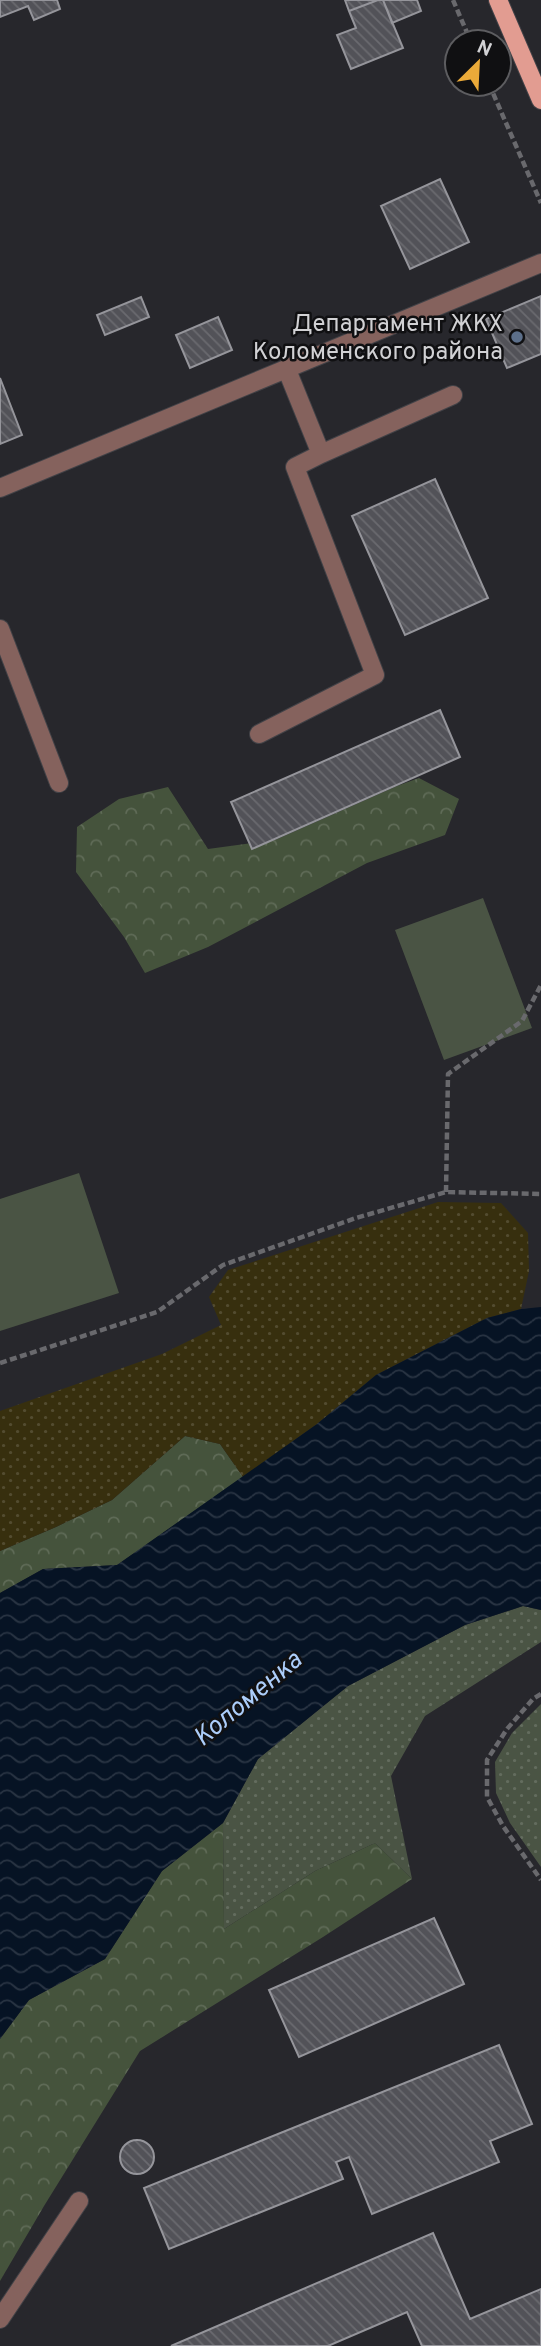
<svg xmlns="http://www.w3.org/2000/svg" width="541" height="2346" viewBox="0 0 541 2346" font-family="Overpass,sans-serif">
  <defs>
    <pattern id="green-dots" width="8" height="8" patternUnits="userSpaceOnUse" patternTransform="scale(1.75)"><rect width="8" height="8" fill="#4a5444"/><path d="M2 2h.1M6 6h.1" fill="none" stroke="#636c5e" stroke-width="1.8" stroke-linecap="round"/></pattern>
    <pattern id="forest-crowns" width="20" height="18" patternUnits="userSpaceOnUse" patternTransform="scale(1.75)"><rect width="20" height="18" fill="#45533c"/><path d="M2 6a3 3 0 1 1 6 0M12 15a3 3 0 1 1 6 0" fill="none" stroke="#5f6b57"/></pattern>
    <pattern id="sand-dots" width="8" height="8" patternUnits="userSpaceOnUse" patternTransform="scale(1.75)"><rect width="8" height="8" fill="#372f0e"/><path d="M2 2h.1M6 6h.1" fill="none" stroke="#534c30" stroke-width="1.8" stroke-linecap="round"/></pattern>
    <pattern id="water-waves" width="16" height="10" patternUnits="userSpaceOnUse" patternTransform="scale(1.75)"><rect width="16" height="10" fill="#061324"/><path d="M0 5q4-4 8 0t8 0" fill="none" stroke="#293443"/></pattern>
    <pattern id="building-back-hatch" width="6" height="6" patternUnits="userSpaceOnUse" patternTransform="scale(1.75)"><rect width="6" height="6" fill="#525258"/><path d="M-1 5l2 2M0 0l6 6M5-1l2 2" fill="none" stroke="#6a6a6f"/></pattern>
  </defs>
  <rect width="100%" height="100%" fill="#27272c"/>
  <path fill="url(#green-dots)" d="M523 1606 541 1610V1642L425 1716 391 1776 412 1879 375 1843 315 1871 224 1929 223 1823 258 1759 348 1686 465 1625Z
    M541 1704V1867L510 1823 496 1793 495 1762 512 1733Z"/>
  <path fill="url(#forest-crowns)" d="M419 778 459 799 445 835 367 863 208 947 145 973 124 937 76 872 77 827 119 799 168 787 208 849 275 840 397 786Z
    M185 1436 220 1444 243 1477 117 1565 43 1569 0 1593V1551L56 1527 112 1500Z
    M223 1823 224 1929 315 1871 375 1843 412 1879 323 1937 140 2051 44 2206 0 2281V2039L29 2000 105 1959 162 1871Z"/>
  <path fill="url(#sand-dots)" d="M438 1202 501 1203 528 1233 529 1271 521 1309 487 1318 376 1375 317 1424 243 1477 220 1444 185 1436 112 1500 56 1527 0 1551V1411L162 1354 221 1325 209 1297 228 1270Z"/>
  <path fill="#4a5444" d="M483 898 532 1028 444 1060 395 930Z
    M79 1173 119 1293 0 1331V1199Z"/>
  <path fill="url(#water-waves)" d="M541 1307V1610L523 1606 465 1625 348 1686 258 1759 223 1823 162 1871 105 1959 29 2000 0 2039V1593L43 1569 117 1565 317 1424 376 1375 487 1318 521 1309Z"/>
  <path fill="url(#building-back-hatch)" stroke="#95959b" stroke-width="2" d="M0 0H57L60 9 34 20 28 6 0 17Z
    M345 0H378L349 11Z
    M378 0H383L403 48 351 69 337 35 356 28 349 11Z
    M383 0H417L421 11 392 23Z
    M440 179 469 242 410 269 381 206Z
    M541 296V354L507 368 486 319Z
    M141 297 149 317 105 335 97 315Z
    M218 317 232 350 190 368 176 335Z
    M0 378 22 435 0 444Z
    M435 479 488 598 405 635 352 516Z
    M440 710 460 757 252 849 231 802Z
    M434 1918 464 1984 299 2057 269 1990Z
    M499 2045 532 2124 490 2141 499 2162 372 2214 349 2157 336 2162 343 2179 169 2249 144 2188Z
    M120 2157a17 17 0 1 1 34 0a17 17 0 1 1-34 0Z
    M433 2233 470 2319 541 2289V2346H422L407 2312 328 2346H171Z"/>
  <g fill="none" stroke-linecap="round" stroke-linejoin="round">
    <g stroke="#424247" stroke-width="20">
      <path id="minor" d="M287 370 321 454 453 395
        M0 488 541 263
        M0 629 59 783
        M259 734 375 675 295 467 321 454
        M0 2319 79 2201"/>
    </g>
    <g stroke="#424247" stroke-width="20">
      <path id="major" d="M498 0 541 100"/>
    </g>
    <path stroke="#69696d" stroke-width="4.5" stroke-dasharray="7 3.5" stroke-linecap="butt" d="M453 0 471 42
      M489 84 541 203
      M446 1192 448 1074 522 1021 541 985
      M0 1363 157 1312 223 1265 356 1218 446 1192 541 1194
      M541 1694 533 1699 507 1729 487 1760V1797L503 1826 541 1880"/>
    <use href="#minor" stroke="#85625d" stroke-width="18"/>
    <use href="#major" stroke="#e29c91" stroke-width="18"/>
  </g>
  <circle fill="#5c6f8a" stroke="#101012" stroke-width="2.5" cx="517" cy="337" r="7"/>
  <g text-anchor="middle" stroke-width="5" stroke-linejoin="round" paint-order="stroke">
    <g font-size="24" fill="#d1d1d4" stroke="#101012" text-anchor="end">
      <text x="503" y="331">Департамент ЖКХ<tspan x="503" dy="28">Коломенского района</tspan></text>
    </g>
    <g font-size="26" font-style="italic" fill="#accdf9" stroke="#101012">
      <text transform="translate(247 1698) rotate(-40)" y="9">Коломенка</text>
    </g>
  </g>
  <g transform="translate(478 63) rotate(24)"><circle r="33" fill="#101012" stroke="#5d5d60" stroke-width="2"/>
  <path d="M0-5L12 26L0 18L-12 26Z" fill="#ebaa39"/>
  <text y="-10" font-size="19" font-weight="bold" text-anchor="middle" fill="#d1d1d4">N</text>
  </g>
</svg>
